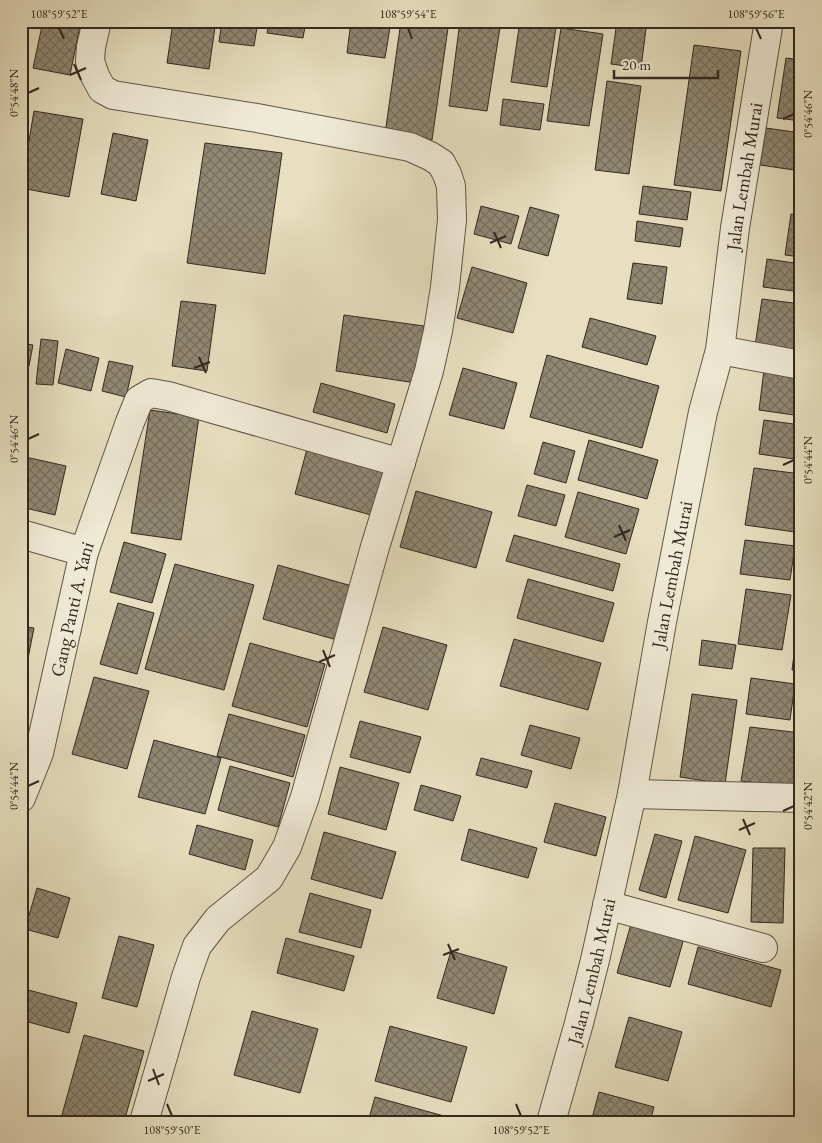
<svg xmlns="http://www.w3.org/2000/svg" width="822" height="1143" viewBox="0 0 822 1143" font-family="'EB Garamond',serif">
  <defs>
    <pattern id="building-cross-hatch" width="8" height="8" patternUnits="userSpaceOnUse" patternTransform="scale(1.25)"><rect width="8" height="8" fill="#908873"/><path d="M0 0l8 8M0 8l8-8" fill="none" stroke="#766f5e"/></pattern>
  </defs>
  <rect width="100%" height="100%" fill="#e7dfc0"/>
  <filter id="stains"><feTurbulence type="fractalNoise" baseFrequency=".004" numOctaves="4"/><feColorMatrix values="0 0 0 0 .2 0 0 0 0 .09 0 0 0 0 .02 0 0 0 .5 -.17"/></filter>
  <radialGradient id="worn" r=".72"><stop offset=".6" stop-color="#630" stop-opacity="0"/><stop offset="1" stop-color="#630" stop-opacity=".3"/></radialGradient>
  <path fill="url(#building-cross-hatch)" stroke="#32291f" d="M43 21H58L80 26 70 75 33 68Z
    M222 21H258L254 46 219 42Z
    M269 21H306L303 38 267 33Z
    M351 21H391L385 58 347 53Z
    M401 21H449L432 140 385 134Z
    M460 21H501L487 111 449 106Z
    M520 21H557L547 87 511 82Z
    M617 21H647L641 68 611 64Z
    M173 22 215 27 209 69 167 63Z
    M561 28 603 34 589 126 547 121Z
    M694 45 741 51 721 191 674 185Z
    M786 58 801 60V121L777 118Z
    M607 81 641 86 629 174 595 170Z
    M503 99 544 104 540 130 500 125Z
    M34 111 83 119 69 197 21 188Z
    M766 128 801 133V171L760 165Z
    M113 133 148 140 136 201 101 194Z
    M205 143 282 153 265 274 187 263Z
    M643 186 691 192 687 220 639 214Z
    M481 206 519 216 511 244 474 234Z
    M530 207 559 215 548 256 518 248Z
    M791 214 801 215V257L785 255Z
    M637 221 683 228 680 247 635 241Z
    M767 259 801 264V292L763 287Z
    M633 263 667 267 662 304 627 299Z
    M472 267 527 283 513 333 457 318Z
    M762 299 801 304V352L755 346Z
    M181 301 216 305 207 371 172 366Z
    M344 315 424 326 416 383 336 371Z
    M590 318 656 336 647 365 582 347Z
    M41 339 58 341 53 385 36 384Z
    M21 343 33 345 29 366 21 364Z
    M66 349 99 358 91 391 58 383Z
    M547 355 659 386 642 448 530 417Z
    M109 361 133 366 126 397 102 391Z
    M463 368 517 383 504 429 449 415Z
    M764 370 801 375V416L759 410Z
    M321 383 395 404 387 433 313 412Z
    M150 410 199 417 181 540 131 533Z
    M764 420 801 425V460L759 454Z
    M589 440 658 460 647 499 578 480Z
    M543 442 575 451 566 483 534 474Z
    M308 445 385 466 371 515 295 494Z
    M21 456 66 466 55 515 21 507Z
    M754 468 801 474V491L795 532 745 525Z
    M527 485 565 495 556 526 518 516Z
    M416 491 492 512 476 568 400 547Z
    M578 492 639 509 626 554 565 537Z
    M514 535 620 564 613 591 506 561Z
    M745 540 795 546 790 580 740 574Z
    M124 542 166 554 152 603 110 592Z
    M175 564 254 585 224 690 145 669Z
    M278 565 352 586 337 640 263 619Z
    M528 579 614 603 603 642 517 618Z
    M746 589 791 595 782 650 738 644Z
    M118 603 154 613 137 674 100 664Z
    M21 626 34 628 21 694Z
    M383 627 447 645 428 710 364 692Z
    M514 639 601 663 588 710 500 686Z
    M702 640 736 645 732 669 699 665Z
    M250 643 325 664 307 727 232 706Z
    M795 647 801 648V671L792 670Z
    M94 677 149 691 127 769 72 754Z
    M751 678 795 684 790 720 746 714Z
    M692 694 737 700 725 784 680 777Z
    M229 714 305 735 293 777 217 756Z
    M360 721 421 737 410 773 350 757Z
    M530 725 580 738 571 769 521 755Z
    M750 727 801 733V760L797 788 741 781Z
    M154 740 221 758 205 814 138 797Z
    M481 758 532 771 527 788 476 775Z
    M230 766 290 783 278 827 218 810Z
    M340 767 399 783 386 830 328 814Z
    M421 785 461 796 453 821 414 810Z
    M555 803 606 817 596 856 544 842Z
    M197 825 253 840 245 870 189 854Z
    M469 829 537 848 528 878 461 860Z
    M324 832 396 852 382 899 311 879Z
    M655 834 682 841 666 898 639 890Z
    M695 836 746 850 728 913 678 900Z
    M801 841V871L797 842Z
    M753 848H785L783 923 751 922Z
    M37 888 70 898 58 938 25 929Z
    M310 893 371 910 361 948 299 932Z
    M631 924 684 938 670 987 617 973Z
    M119 936 154 945 137 1007 102 998Z
    M286 938 354 956 344 991 277 973Z
    M698 947 781 970 771 1007 688 984Z
    M451 951 507 967 494 1014 437 998Z
    M21 988 77 1003 69 1033 21 1020Z
    M252 1011 318 1029 300 1093 234 1075Z
    M629 1017 682 1032 668 1081 615 1067Z
    M390 1026 467 1047 451 1102 375 1081Z
    M84 1035 144 1051 124 1122H60Z
    M599 1092 654 1107 650 1122H591Z
    M375 1097 444 1116 443 1122H368Z"/>
  <g fill="none" stroke-linecap="round" stroke-linejoin="round">
    <g stroke="#5f5647" stroke-width="30">
      <g id="minor">
        <path d="M97 21 91 47 90 61 95 76 102 89 113 95 257 118 410 147 430 156 441 163 447 174 451 186 452 220 445 287 438 331 429 371 375 547 305 797 287 847 269 878 218 919 197 946 186 977 144 1122"/>
        <path d="M720 350 801 365"/>
        <path d="M21 534 84 552"/>
        <path d="M632 794 801 798"/>
        <path id="s1" d="M21 798 39 753 84 552 130 422 139 400 151 393 168 396 401 463"/>
        <path d="M607 905 763 948"/>
        <path id="s2" d="M551 1122 579 1023 595 960 632 794 662 622 703 412 720 350 735 228 769 21"/>
      </g>
    </g>
    <use href="#minor" stroke="#efead6" stroke-width="28"/>
  </g>
  <path fill="none" stroke="#32291f" stroke-width="2" d="M59 28 64 39M408 28 412 39M756 28 761 39M74 64 81 80M70 75 86 68M28 93 39 88M783 119 794 114M494 232 501 248M490 243 506 236M199 357 206 373M194 368 210 362M28 439 39 434M783 465 794 460M619 525 626 541M614 537 630 530M323 650 330 667M319 662 335 655M28 786 39 781M783 811 794 806M743 819 750 835M739 830 755 823M448 944 455 960M443 955 459 949M153 1069 159 1085M148 1081 164 1074M167 1104 172 1116M516 1104 521 1116"/>
  <g text-anchor="middle" stroke-width="4" stroke-linejoin="round" paint-order="stroke">
    <g font-size="19" fill="#32291f" stroke="#efead6">
      <text dy="7" stroke="none"><textPath href="#s2" startOffset="966">Jalan Lembah Murai</textPath></text>
      <text dy="7" stroke="none"><textPath href="#s2" startOffset="561">Jalan Lembah Murai</textPath></text>
      <text dy="7" stroke="none"><textPath href="#s1" startOffset="196">Gang Panti A. Yani</textPath></text>
      <text dy="7" stroke="none"><textPath href="#s2" startOffset="156">Jalan Lembah Murai</textPath></text>
    </g>
  </g>
  <rect width="822" height="1143" fill="none" stroke="#e7dfc0" stroke-width="55"/>
  <path d="M614 70v8h104v-8" fill="none" stroke="#32291f" stroke-width="2.5"/>
  <text x="622" y="70" font-size="15" fill="#32291f" stroke="#efead6" stroke-width="4" paint-order="stroke">20 m</text>
  <rect x="28" y="28" width="766" height="1088" fill="none" stroke="#32291f" stroke-width="2"/>
  <g font-size="12" text-anchor="middle" fill="#32291f">
    <text x="59" y="18">108°59'52"E</text>
    <text x="408" y="18">108°59'54"E</text>
    <text x="756" y="18">108°59'56"E</text>
    <text transform="translate(14 93) rotate(-90)" y="4">0°54'48"N</text>
    <text transform="translate(808 114) rotate(-90)" y="4">0°54'46"N</text>
    <text transform="translate(14 439) rotate(-90)" y="4">0°54'46"N</text>
    <text transform="translate(808 460) rotate(-90)" y="4">0°54'44"N</text>
    <text transform="translate(14 786) rotate(-90)" y="4">0°54'44"N</text>
    <text transform="translate(808 806) rotate(-90)" y="4">0°54'42"N</text>
    <text x="172" y="1134">108°59'50"E</text>
    <text x="521" y="1134">108°59'52"E</text>
  </g>
  <rect width="100%" height="100%" filter="url(#stains)"/>
  <rect width="100%" height="100%" fill="url(#worn)"/>
</svg>
